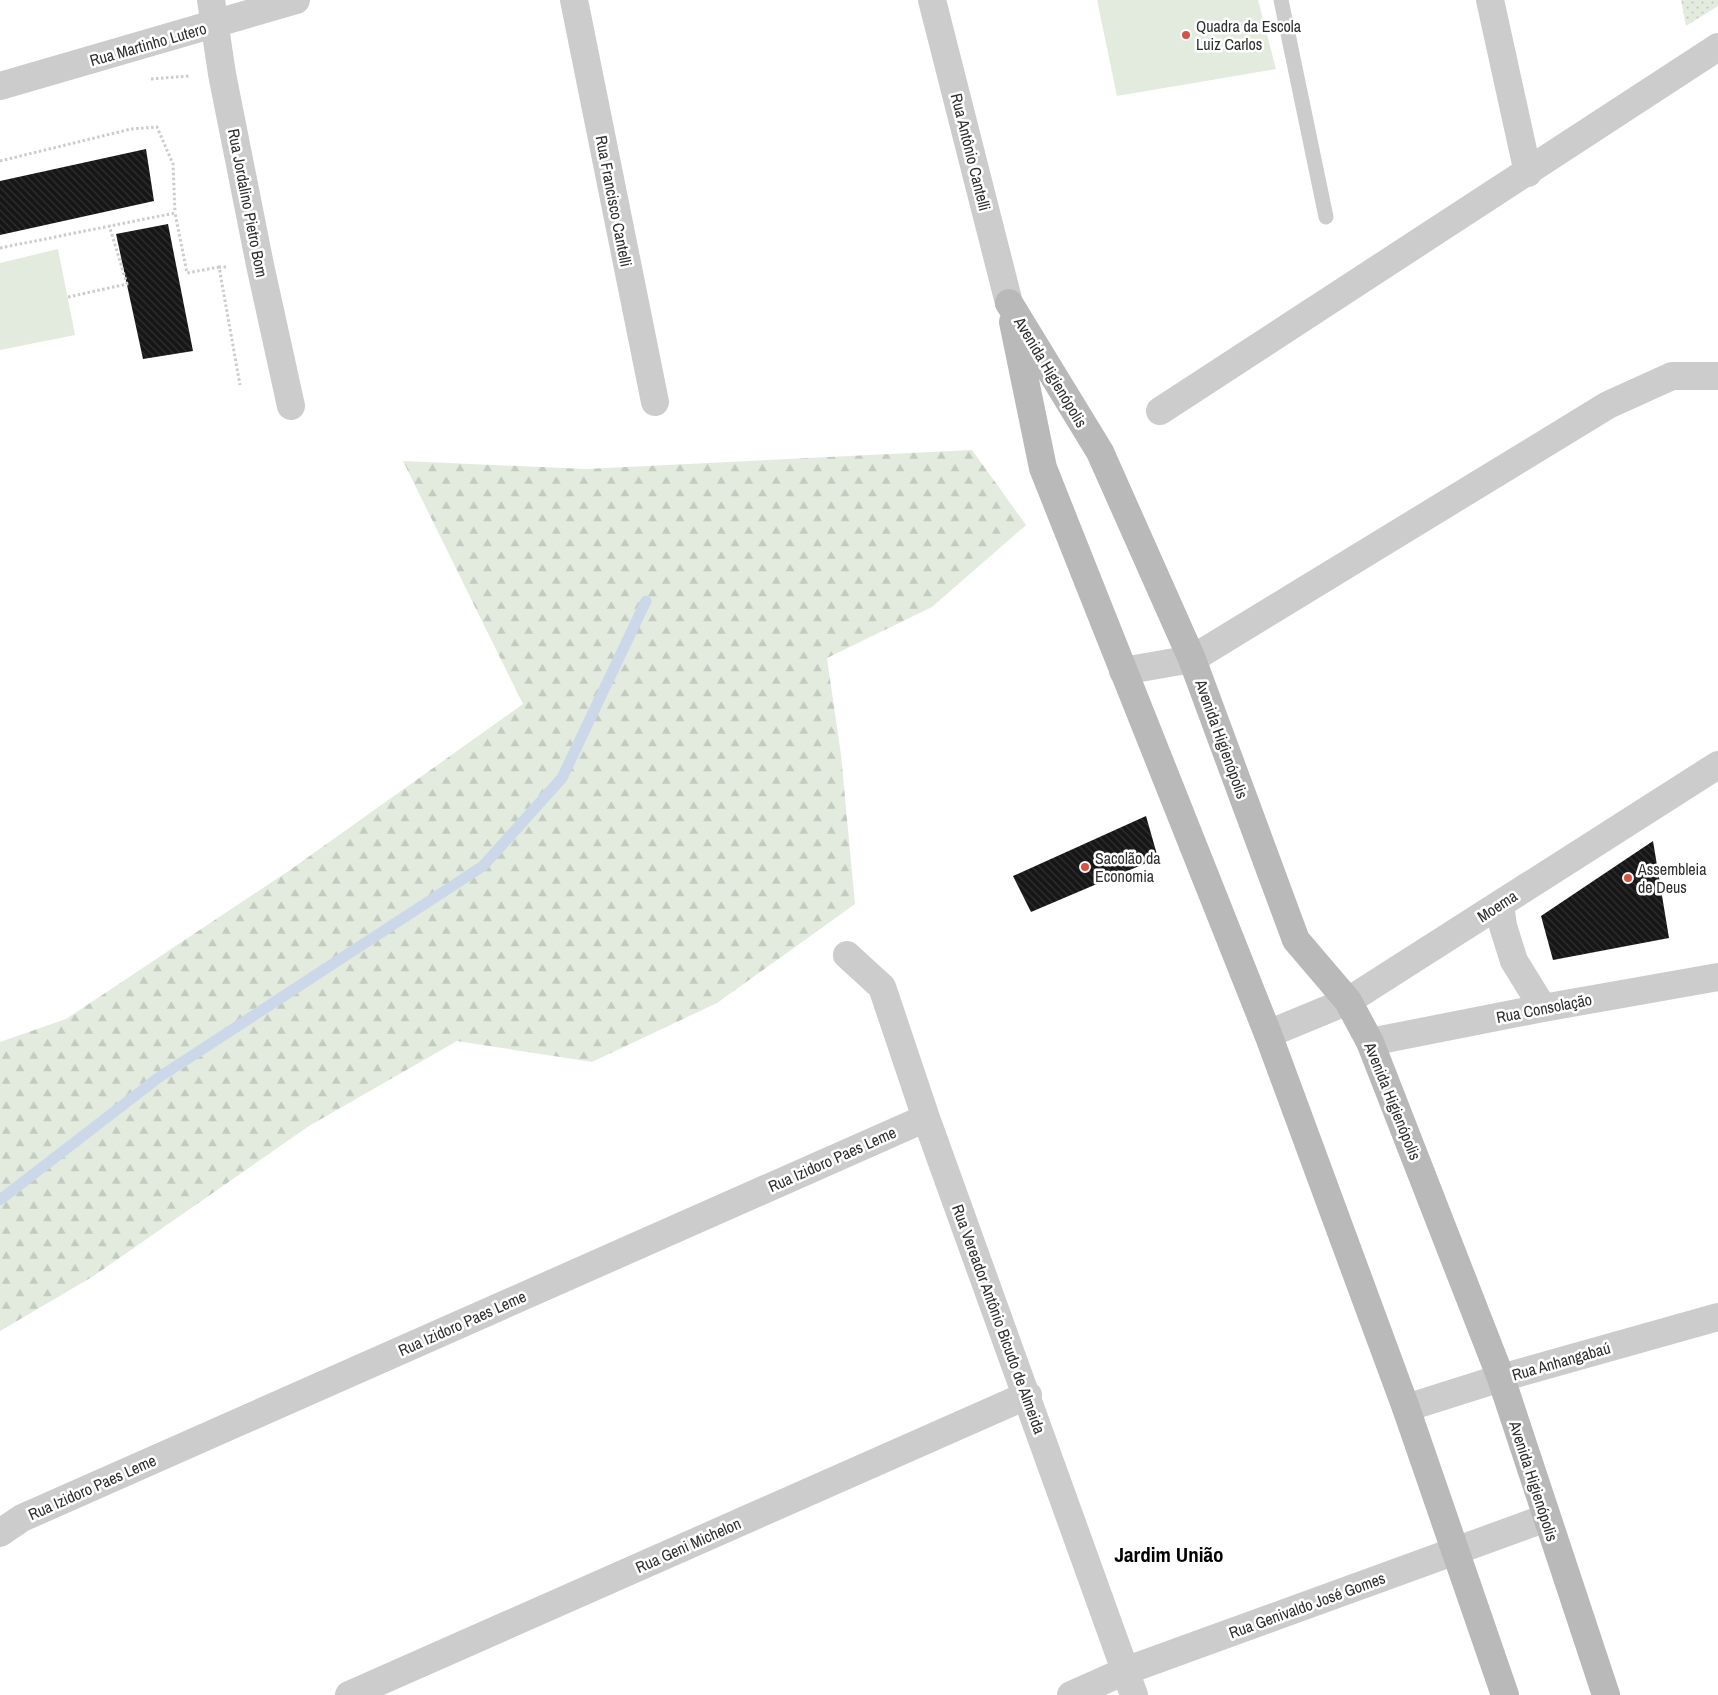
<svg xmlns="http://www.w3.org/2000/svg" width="1718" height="1695" viewBox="0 0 1718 1695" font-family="'Archivo Narrow',sans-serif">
  <defs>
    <pattern id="forest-firs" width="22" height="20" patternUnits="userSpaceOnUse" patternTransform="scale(1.25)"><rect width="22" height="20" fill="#e3ebde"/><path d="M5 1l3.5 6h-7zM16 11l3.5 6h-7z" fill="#c3cabf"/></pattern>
    <pattern id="park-dots" width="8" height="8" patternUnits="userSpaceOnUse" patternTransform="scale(1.25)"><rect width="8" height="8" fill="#e3ebde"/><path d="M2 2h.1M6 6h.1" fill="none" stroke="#c3cabf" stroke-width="1.8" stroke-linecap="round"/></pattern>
    <pattern id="building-back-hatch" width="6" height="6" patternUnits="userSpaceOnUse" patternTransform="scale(1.25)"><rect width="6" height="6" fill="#161616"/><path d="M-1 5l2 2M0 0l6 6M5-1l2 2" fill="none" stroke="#303030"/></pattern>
  </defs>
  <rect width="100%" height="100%" fill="#fff"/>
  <path fill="#e3ebde" d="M1097 0H1258L1276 69 1117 96Z
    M58 249 75 335 0 350V263Z"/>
  <path fill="url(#forest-firs)" d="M972 450 1026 525 932 607 827 658 841 755 855 904 717 1003 592 1062 457 1041 309 1126 92 1277 0 1331V1042L66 1019 290 870 523 704 403 461 586 469Z"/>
  <path fill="url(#park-dots)" d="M1681 0H1718V6L1686 26Z"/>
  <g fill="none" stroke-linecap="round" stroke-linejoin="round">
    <path stroke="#ccd8e9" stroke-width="11" d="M0 1200 158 1078 483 866 562 778 646 601"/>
  </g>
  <path fill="url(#building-back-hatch)" d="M146 149 154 201 0 235V181Z
    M168 224 193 351 143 359 116 234Z
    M1146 816 1158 858 1031 912 1013 876Z
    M1653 841 1669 938 1553 960 1541 916Z"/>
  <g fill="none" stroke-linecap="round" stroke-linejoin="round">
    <path stroke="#ccc" stroke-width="3" stroke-dasharray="2.5 2.5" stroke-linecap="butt" d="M151 79 189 76
      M0 161 131 129 157 127 173 164 175 213
      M0 248 175 213 187 273 219 267
      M226 267H219L240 385
      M68 297 127 284 109 225"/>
    <path stroke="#ccc" stroke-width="15" d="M1281 0 1326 217"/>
    <path stroke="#ccc" stroke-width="28" d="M211 0 222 74 260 265 291 406
      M574 0 655 402
      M1490 0 1528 173
      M0 86 296 0
      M1160 411 1718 47
      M1123 671 1192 659 1608 405 1672 376H1718
      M1500 904 1503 926 1514 961 1543 1008
      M847 955 882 987 926 1118 1134 1695
      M1268 1034 1348 1001 1718 765
      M1370 1042 1543 1008 1718 977
      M0 1533 22 1518 926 1118
      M349 1695 1028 1395
      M1071 1695 1125 1671 1546 1518"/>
    <path stroke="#ccc" stroke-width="28" d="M932 0 1009 303
      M1406 1408 1501 1378 1718 1317"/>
    <path stroke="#b9b9b9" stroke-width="28" d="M1009 303 1100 452 1192 659 1296 940 1348 1001 1370 1042 1501 1378 1606 1695
      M1013 322 1043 468 1268 1034 1406 1408 1505 1695"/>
  </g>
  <g fill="#d55443" stroke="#fff" stroke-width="2">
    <circle cx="1186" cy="35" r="5"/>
    <circle cx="1085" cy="867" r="5"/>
    <circle cx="1628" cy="878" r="5"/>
  </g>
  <g text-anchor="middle" stroke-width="5" stroke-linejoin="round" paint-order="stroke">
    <g font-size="16" fill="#2f2f2f" stroke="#fff" text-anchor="start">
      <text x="1196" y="32">Quadra da Escola<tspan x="1196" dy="18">Luiz Carlos</tspan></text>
      <text x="1095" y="864">Sacolão da<tspan x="1095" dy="18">Economia</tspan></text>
      <text x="1638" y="875">Assembleia<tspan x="1638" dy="18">de Deus</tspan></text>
    </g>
    <g font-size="16" fill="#2f2f2f" stroke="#fff">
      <text transform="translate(148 44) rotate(-16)" y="6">Rua Martinho Lutero</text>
      <text transform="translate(971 152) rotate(76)" y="6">Rua Antônio Cantelli</text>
      <text transform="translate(614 201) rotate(79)" y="6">Rua Francisco Cantelli</text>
      <text transform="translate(248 203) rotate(79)" y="6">Rua Jordalino Pietro Bom</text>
      <text transform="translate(1051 372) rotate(59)" y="6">Avenida Higienópolis</text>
      <text transform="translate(1222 739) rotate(70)" y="6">Avenida Higienópolis</text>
      <text transform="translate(1497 906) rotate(-33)" y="6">Moema</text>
      <text transform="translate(1544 1008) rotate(-11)" y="6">Rua Consolação</text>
      <text transform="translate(1393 1101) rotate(68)" y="6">Avenida Higienópolis</text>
      <text transform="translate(832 1159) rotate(-24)" y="6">Rua Izidoro Paes Leme</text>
      <text transform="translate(999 1319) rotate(70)" y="6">Rua Vereador Antônio Bicudo de Almeida</text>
      <text transform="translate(462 1323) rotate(-24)" y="6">Rua Izidoro Paes Leme</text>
      <text transform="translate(1561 1361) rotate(-16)" y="6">Rua Anhangabaú</text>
      <text transform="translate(1534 1481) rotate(72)" y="6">Avenida Higienópolis</text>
      <text transform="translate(92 1487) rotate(-24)" y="6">Rua Izidoro Paes Leme</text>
      <text transform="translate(688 1545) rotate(-24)" y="6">Rua Geni Michelon</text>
      <text transform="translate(1307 1605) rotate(-20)" y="6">Rua Genivaldo José Gomes</text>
    </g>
    <g font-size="21" font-weight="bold" fill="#000" stroke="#fff">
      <text x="1169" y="1562">Jardim União</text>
    </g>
  </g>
</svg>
